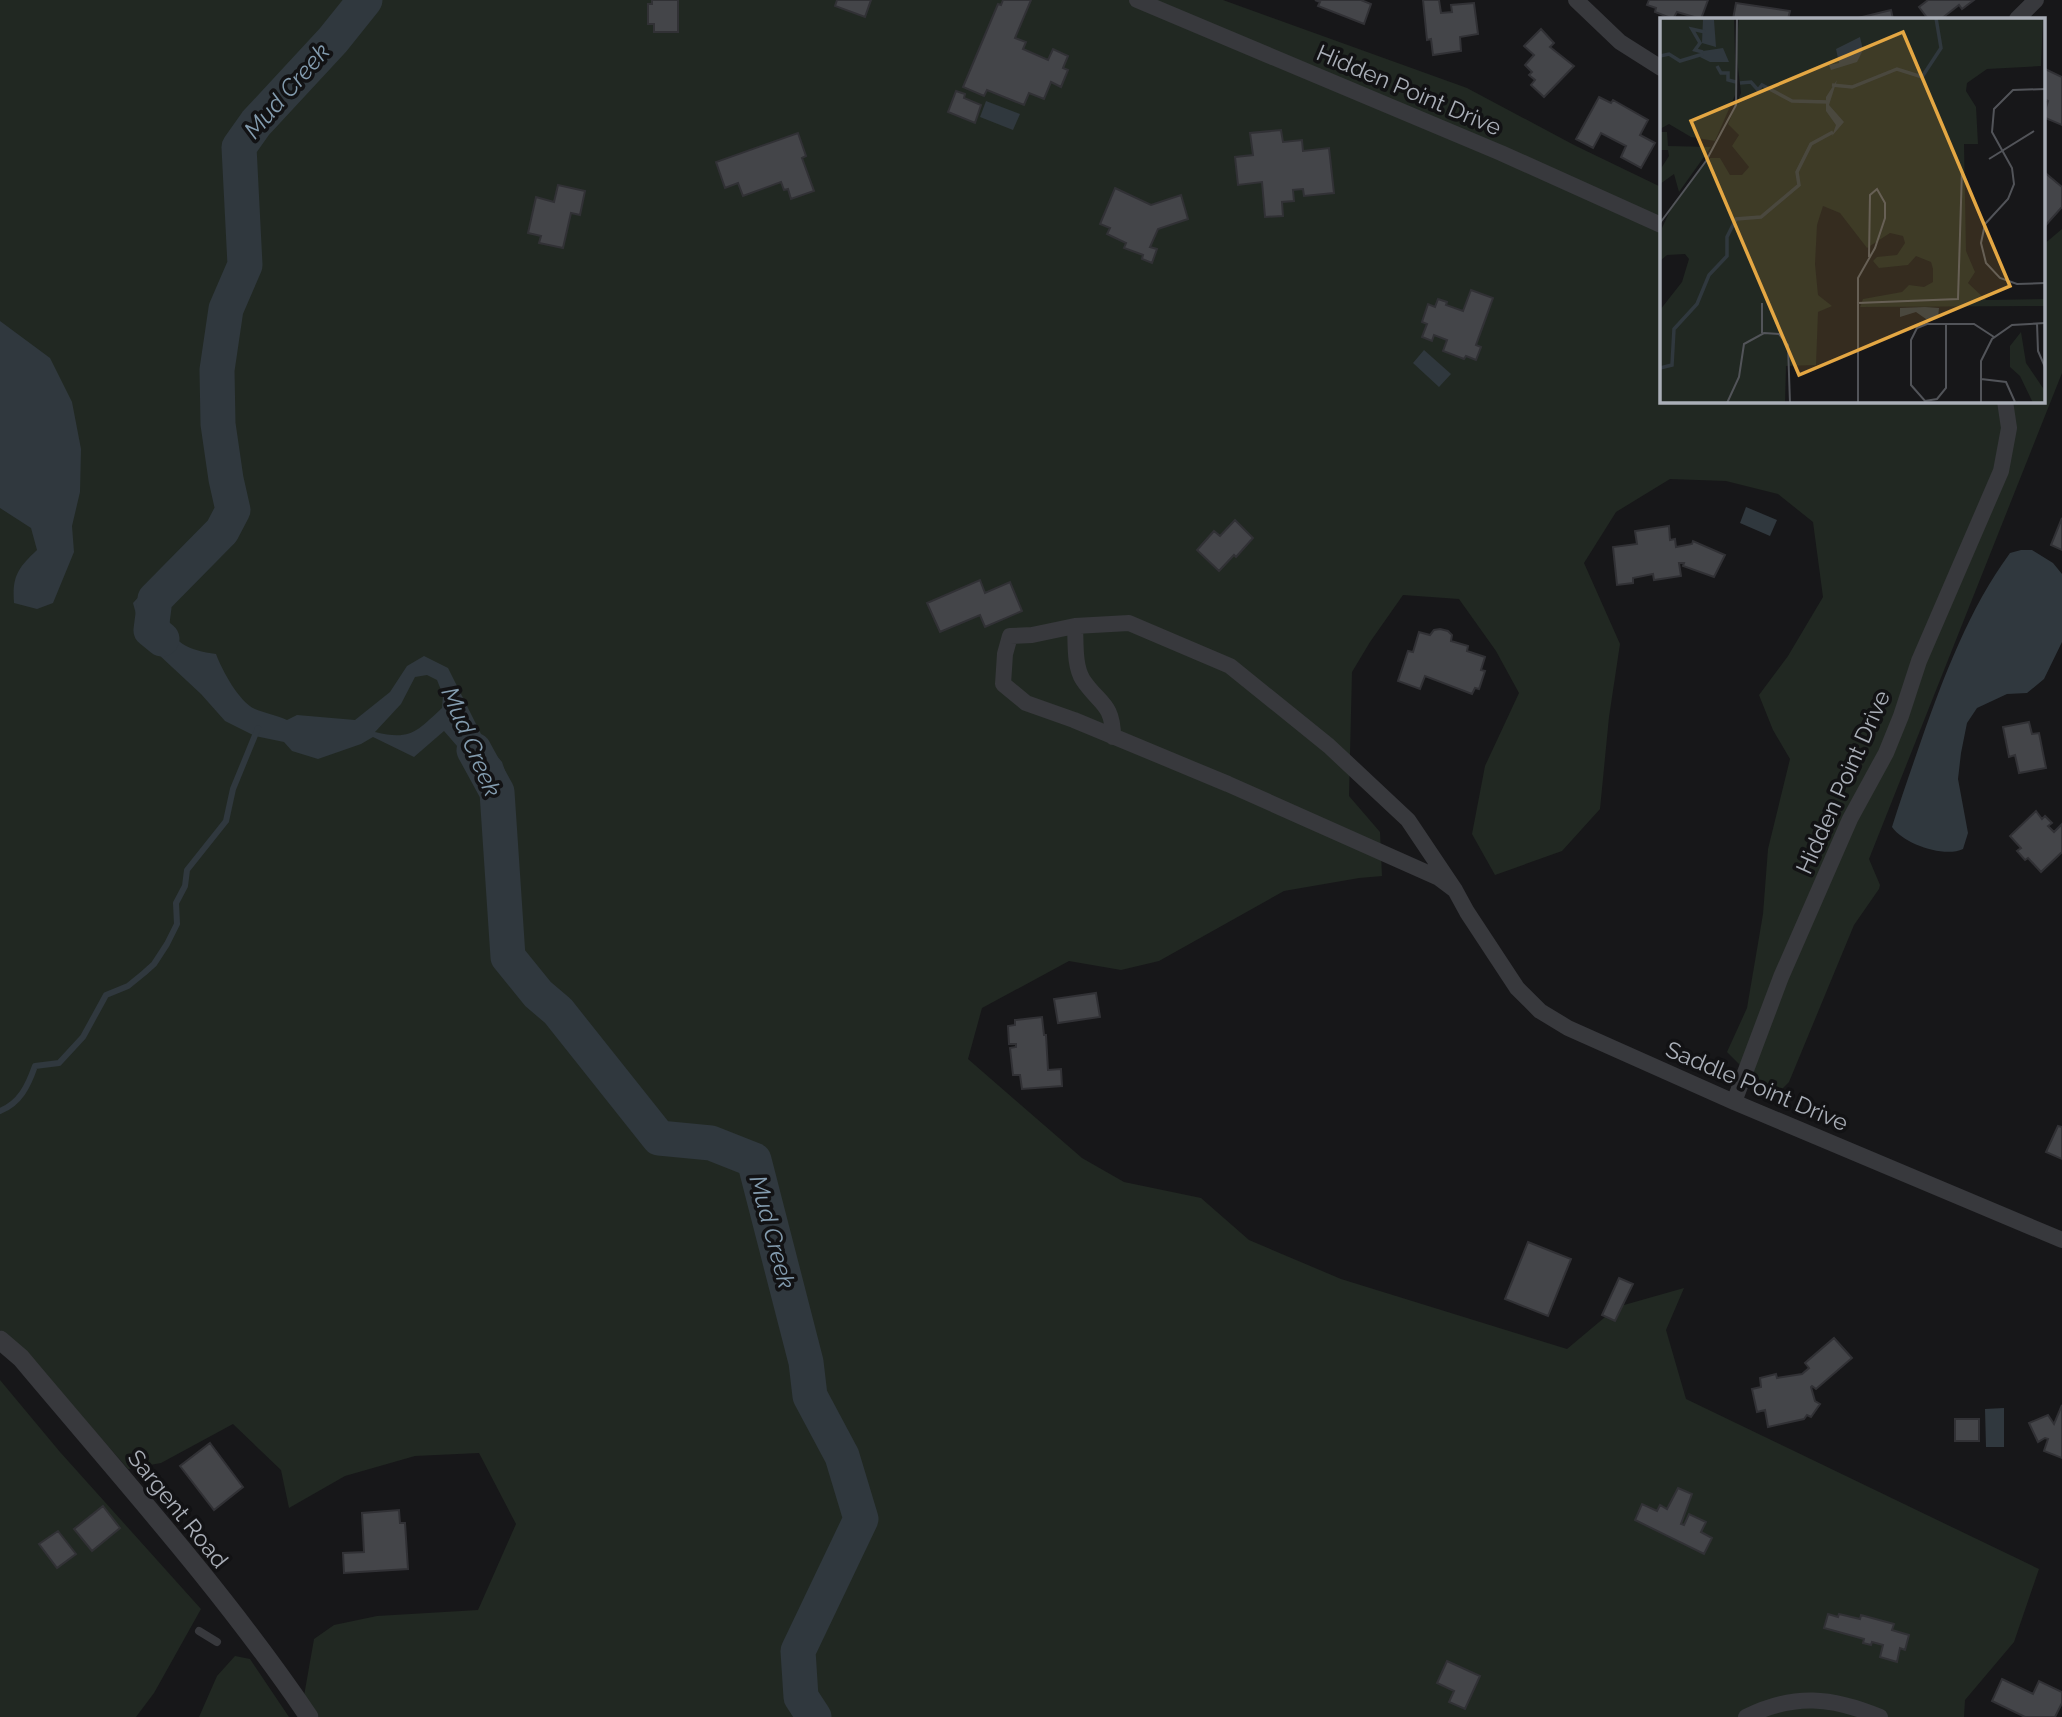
<svg xmlns="http://www.w3.org/2000/svg" width="2062" height="1717" viewBox="0 0 2062 1717" font-family="Raleway,sans-serif">
  <rect width="100%" height="100%" fill="#171719"/>
  <path fill="#212822" d="M0 0H1223L1467 88 1574 145 1661 187V401H2043V245L2062 229V373L1869 859 1880 885 1879 889 1854 925 1789 1082 1773 1098 1727 1052 1747 1008 1763 914 1768 849 1790 759 1773 730 1759 695 1788 656 1823 597 1813 522 1778 494 1726 481 1670 479 1616 512 1584 563 1620 644 1609 717 1600 809 1562 851 1495 875 1472 834 1485 766 1519 693 1496 651 1459 599 1403 595 1370 642 1352 672 1349 796 1380 832 1382 876 1359 878 1284 891 1159 961 1121 970 1069 961 982 1008 968 1059 1082 1158 1124 1182 1201 1198 1249 1240 1341 1279 1567 1349 1617 1307 1684 1288 1666 1330 1686 1399 2039 1569 2014 1642 1965 1700 1964 1717H319L304 1696 314 1639 334 1625 377 1616 478 1610 516 1524 479 1453 415 1456 345 1476 289 1508 281 1470 233 1424 161 1463 128 1469 23 1349 0 1330Z
    M0 1380 60 1452 201 1609 154 1693 136 1717H0Z
    M235 1656 250 1659 289 1717H199L217 1676Z"/>
  <path fill="#30383e" fill-rule="evenodd" d="M986 101 1020 114 1013 130 980 117Z
    M0 321 50 358 72 402 81 449 80 492 72 526 74 552 53 603 37 609 14 603C12 576 18 568 37 550L31 528 0 508Z
    M1424 350 1451 374 1439 387 1413 363Z
    M1746 507 1777 520 1770 536 1740 523Z
    M2021 550H2032L2053 563 2062 574V642L2044 679 2027 693 2007 694 1977 708 1967 723 1961 753 1958 779 1968 833 1963 849C1944 858 1904 844 1892 827 1901 798 1911 770 1921 741 1944 676 1969 609 2010 553Z
    M143 592 169 610C167 643 188 650 216 654 222 670 239 702 255 709 265 713 276 715 287 720L297 715 355 720 390 692 407 666 424 656 448 668 485 742 502 762 512 791 483 794 464 754 444 731 414 757 373 737 361 744 318 759 292 751 284 742 255 736 225 721 201 694 143 640 133 603ZM427 675 437 680 443 695 442 708C417 731 411 741 375 732L401 704 415 677Z
    M2004 1408V1447H1986L1985 1409Z"/>
  <g fill="none" stroke-linecap="round" stroke-linejoin="round">
    <path stroke="#30383e" stroke-width="6" d="M0 1111C20 1103 28 1086 35 1066L59 1063 83 1037 106 995 128 986 144 973 154 964 167 944 177 924 176 903 185 886 187 870 226 821 233 789 258 728"/>
    <path stroke="#30383e" stroke-width="35" d="M162 639 151 630 155 599 222 531 233 510 226 479 218 424 217 370 226 309 245 265 239 147 256 123 333 40 365 0
      M474 750 497 792 508 957 538 994 558 1011 659 1138 711 1143 754 1160 806 1362 810 1396 842 1456 861 1519 798 1651 801 1697 814 1717"/>
  </g>
  <path fill="#444549" stroke="#313135" stroke-width="2" d="M652 0H678V32H654V24H648V4H652Z
    M837 0H871L865 17 835 6Z
    M1003 0H1031L1015 38 1026 42 1023 49 1048 60 1053 49 1068 56 1063 68 1068 70 1061 87 1051 82 1044 99 1029 93 1024 105 987 90 984 96 963 87 998 4 1001 5Z
    M1315 0H1361L1371 4 1364 24 1318 6 1320 2Z
    M1423 0H1439L1441 13 1452 12 1451 5 1474 3 1478 34 1460 37 1461 51 1433 55 1431 39 1427 40Z
    M1649 0H1708L1701 19 1677 12 1673 19 1655 12 1656 8 1647 5Z
    M1928 0H1974L1962 9 1959 5 1941 19H1928L1919 7Z
    M1736 3 1790 11 1788 19H1733Z
    M1891 10 1893 19H1854Z
    M1541 29 1554 43 1550 47 1574 66 1544 97 1531 85 1535 80 1529 75 1532 72 1525 65 1534 55 1524 46Z
    M2043 68 2062 77V125L2043 117 2048 101 2043 98 2045 89 2043 88Z
    M956 91 965 94 964 98 981 105 975 123 948 112Z
    M1599 97 1611 103 1613 100 1648 120 1640 135 1655 143 1641 168 1621 157 1626 146 1601 133 1593 148 1576 139Z
    M1281 130 1283 142 1302 140 1303 151 1329 148 1334 193 1304 196 1303 189 1293 190 1294 201 1282 202 1283 216 1265 217 1262 182 1238 185 1235 157 1253 155 1250 133Z
    M798 133 806 156 802 158 814 191 791 199 788 189 784 190 781 182 743 196 738 183 725 188 716 162Z
    M2043 171 2062 187V207L2045 226 2043 225Z
    M558 185 585 191 580 215 571 213 563 248 539 243 541 236 528 233 536 197 554 202Z
    M1115 188 1151 205 1181 195 1188 219 1158 229 1150 247 1157 249 1152 263 1142 259 1143 255 1124 248 1126 243 1107 234 1110 228 1100 224Z
    M1471 290 1493 298 1476 345 1481 347 1476 360 1466 356 1464 359 1443 351 1447 340 1434 335 1432 341 1422 337 1427 324 1422 322 1428 304 1435 307 1438 299 1447 302 1446 305 1463 311Z
    M2062 518V550L2051 545Z
    M1235 520 1253 538 1236 557 1234 555 1219 571 1197 550 1214 531 1220 536Z
    M1669 526 1670 540 1675 539 1676 547 1692 544 1693 541 1725 555 1714 577 1683 566 1684 563H1679L1681 576 1654 580 1653 574 1633 578V583L1617 585 1613 547 1637 544 1635 531Z
    M980 580 985 593 1010 582 1022 611 985 627 980 615 940 632 927 603Z
    M1440 629 1448 631 1452 635 1451 641 1468 646 1467 651 1485 657 1481 670 1485 671 1479 689 1475 688 1472 694 1425 676 1420 689 1398 681 1408 651 1413 652 1419 632 1430 635 1434 630Z
    M2029 722 2032 734 2039 733 2046 768 2019 773 2015 755 2009 757 2003 727Z
    M2036 811 2042 819 2045 816 2052 823 2048 826 2054 832 2062 824V852L2041 872 2028 858 2025 860 2017 851 2021 848 2010 836Z
    M1096 993 1100 1017 1058 1023 1054 999Z
    M1042 1017 1044 1035H1046L1048 1070 1061 1069 1062 1086 1022 1089 1020 1075H1013L1010 1048 1016 1047V1044H1009L1008 1026 1015 1025V1020Z
    M2058 1126 2062 1127V1159L2046 1152Z
    M1528 1242 1571 1259 1548 1316 1505 1299Z
    M1619 1278 1633 1284 1615 1321 1602 1315Z
    M1834 1338 1852 1358 1816 1389 1812 1386 1811 1387 1815 1401 1820 1404 1811 1417 1807 1415 1804 1419 1768 1427 1765 1410 1757 1412 1752 1389 1761 1387 1760 1378 1776 1374 1777 1378 1802 1374 1809 1368 1805 1363Z
    M2062 1405V1458L2044 1451 2048 1439 2045 1438 2038 1442 2029 1423 2048 1415 2054 1424Z
    M1955 1419H1979V1441H1955Z
    M210 1443 243 1487 214 1510 180 1466Z
    M1678 1488 1692 1494 1681 1524 1684 1525 1689 1514 1706 1522 1701 1532 1712 1538 1704 1554 1635 1520 1642 1504 1657 1511 1660 1505 1667 1509Z
    M103 1506 120 1528 92 1551 74 1529Z
    M399 1510 400 1523H405L408 1569 344 1573 343 1553 364 1552 362 1513Z
    M58 1531 76 1554 57 1568 39 1544Z
    M1828 1614 1838 1617 1839 1614 1860 1619 1861 1615 1894 1624 1892 1630 1909 1635 1905 1650 1900 1648 1897 1662 1880 1657 1883 1645 1872 1642 1871 1645 1863 1643 1864 1639 1824 1628Z
    M1447 1661 1480 1676 1465 1709 1449 1702 1454 1691 1437 1683Z
    M2002 1679 2033 1694 2039 1681 2062 1692V1703L2055 1717H2025L1992 1701Z"/>
  <g fill="none" stroke-linecap="round" stroke-linejoin="round">
    <path stroke="#38393d" stroke-width="8" d="M199 1631 217 1642"/>
    <path stroke="#38393d" stroke-width="16" d="M1137 0 1501 153 1661 225
      M1576 0 1620 42 1661 68
      M2017 19 2036 0
      M1075 626C1076 643 1074 666 1083 680 1099 704 1113 703 1113 737
      M1455 890 1439 878 1228 784 1074 720 1026 703 1003 684 1005 654 1010 636 1032 635 1075 626 1129 623 1230 666 1329 746 1408 820 1455 890 1467 912 1517 988 1540 1011 1568 1028 1734 1102 2062 1240
      M1734 1102 1781 977 1850 819 1886 753 1901 716 1919 661 2001 471 2009 428 2005 401
      M1746 1717C1794 1693 1832 1697 1880 1717"/>
    <path stroke="#38393d" stroke-width="19" d="M0 1340 21 1358C119 1475 223 1590 309 1717"/>
  </g>
  <g text-anchor="middle" stroke-width="7" stroke-linejoin="round" paint-order="stroke">
    <g font-size="23" fill="#aaafb8" stroke="#121214">
      <text transform="translate(1409 90) rotate(23)" y="8">Hidden Point Drive</text>
      <text transform="translate(1843 782) rotate(-66)" y="8">Hidden Point Drive</text>
      <text transform="translate(1757 1086) rotate(23)" y="8">Saddle Point Drive</text>
      <text transform="translate(178 1509) rotate(51)" y="8">Sargent Road</text>
    </g>
    <g font-size="24" font-style="italic" fill="#849db0" stroke="#121214">
      <text transform="translate(287 91) rotate(-49)" y="8">Mud Creek</text>
      <text transform="translate(471 742) rotate(67)" y="8">Mud Creek</text>
      <text transform="translate(772 1232) rotate(75)" y="8">Mud Creek</text>
    </g>
  </g>
  <g transform="translate(1660 18)">
    <rect width="385" height="385" fill="#171719"/>
    <path d="M0 0H74L76 75 55 123 31 119 9 106 0 111ZM79 0H383L381 48 327 51 307 65 306 73 316 89 318 126H304L306 233 315 254 308 265 326 282 385 281V288L200 289 203 281 242 274 249 267 264 269 273 264V251L271 244 256 238 248 247 219 250 213 243 217 239 237 237 245 225 243 218 230 215 207 230 180 195 163 188 157 207 155 246 158 277 172 288 158 294 156 347 126 348 125 385H0V292L22 264 29 241 25 236 7 237 0 243 2 210 13 186 50 140H60L70 157H82L89 149 72 128 79 117 68 106 81 75 76 33ZM0 114H7L8 128 51 129 19 174 14 156 0 166V152L9 138 8 132H0ZM361 314 366 345 385 373V385H373L360 358 350 349V328Z" fill="#212822"/>
    <path d="M43 1 54 2 56 29 42 25ZM200 19 203 32 197 44 171 52 169 47 179 45 176 31ZM63 30 69 44H50L40 39 43 33ZM177 62 169 87 184 104 172 118 176 107 166 93V79ZM265 289 279 290 278 300 266 301 256 294 240 299V290Z" fill="#30383e"/>
    <path fill="none" stroke="#30383e" stroke-width="3.5" d="M43 34 35 32 40 25 32 11 45 14M0 38 9 36 20 43 43 36M57 48 61 55H68V62L76 64M80 65 91 64 98 72 102 67 132 83 168 84M172 67 192 69 237 51 262 59 281 30 276 0M0 350 12 347 14 311 37 286 49 257 67 238V219L76 201 101 199 139 167 137 154 151 126 173 114"/>
    <path fill="none" stroke="#525459" stroke-width="2" d="M385 71 353 72 334 91 332 114 352 150 354 166 348 181 325 206 321 225 326 245 340 260 357 266 385 265M329 141 374 113M0 205 46 143 76 87 77 0M102 285V315M197 285 298 281 302 152M377 305 378 333 385 349M286 306V370L277 381 265 383 251 367V322L257 310 267 306H314L334 319M321 361 346 364 355 384M67 385 79 359 84 326 104 315 119 316 128 327 130 385M198 385V260L215 230 225 200V185L217 171 210 177 209 239M321 385V343L332 321 352 307 385 305"/>
    <path fill="#e4a743" fill-opacity="0.15" stroke="#e4a743" stroke-width="3.5" d="M243 14 350 268 139 357 31 103Z"/>
    <rect width="385" height="385" fill="none" stroke="#aaafb8" stroke-width="3.5"/>
  </g>
</svg>
